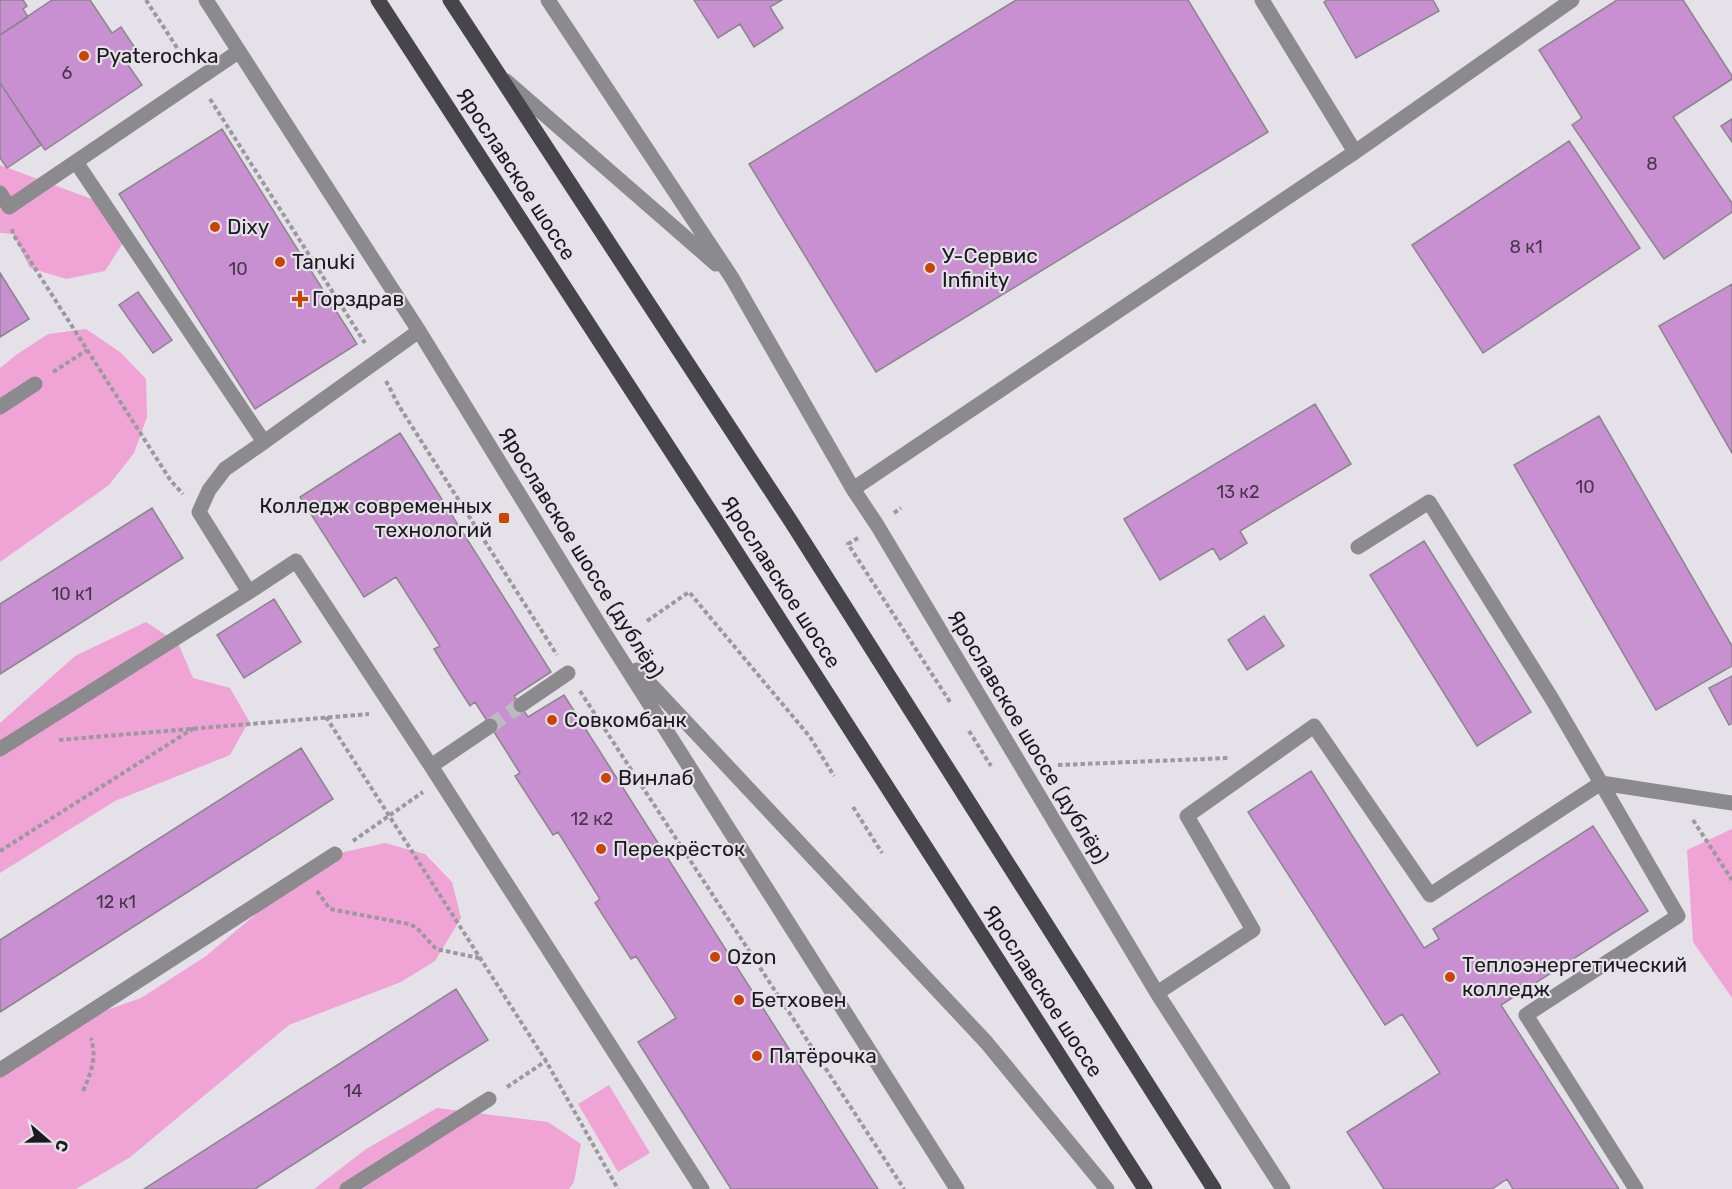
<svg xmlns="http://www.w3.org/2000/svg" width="1732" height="1189" viewBox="0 0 1732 1189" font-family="Rubik,sans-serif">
  <rect width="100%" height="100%" fill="#e4e1e8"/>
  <path fill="#f0a4d5" d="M0 165 105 204 128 235 105 271 66 279 30 268 13 234 0 233Z
    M86 329 120 352 146 379 147 417 134 453 109 485 0 562V368L16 355 48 334Z
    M146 622 178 643 193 678 230 688 249 721 230 755 115 801 0 873V723L75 656Z
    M1732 829V998L1693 942 1687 850Z
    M385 843 425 854 452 882 461 918 435 961 401 982 289 1025 129 1158 76 1189H0V1072L81 1019 141 998 206 956 305 873 335 854Z
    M609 1085 650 1153 618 1172 578 1104Z
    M437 1108 548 1122 581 1144 574 1182 569 1189H314L366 1149Z"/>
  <path fill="#c88fd1" stroke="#8b868c" stroke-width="1.5" d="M0 0H23L27 6 23 9 28 17 0 35Z
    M52 0H90L112 33 121 27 139 54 126 62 142 85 45 150 0 83V35Z
    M694 0H782L770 7 783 28 754 47 740 24 718 38Z
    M1016 0H1188L1268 132 876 372 749 164Z
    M1327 0H1433L1439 11 1356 58 1324 2Z
    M1617 0H1683L1732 76V79L1673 117 1732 203V212L1664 259 1572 125 1582 118 1539 50Z
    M0 83 41 145 7 168 0 158Z
    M1732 119V142L1721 126Z
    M222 129 357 344 255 409 119 194Z
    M1569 141 1640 248 1483 353 1412 245Z
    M0 273 29 319 0 337Z
    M1732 284V453L1659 326Z
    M138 292 172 340 153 353 119 305Z
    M1315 404 1351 464 1240 531 1247 543 1220 560 1213 548 1160 580 1124 519Z
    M1599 416 1732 646V666L1656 710 1514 465Z
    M400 433 551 672 514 696 528 717 564 695 878 1189H731L638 1042 676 1018 636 956 631 959 595 903 600 899 558 832 553 835 515 776 520 773 475 702 470 706 452 678 434 649 440 646 396 577 364 597 300 497Z
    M152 508 183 558 0 674V604Z
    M1424 541 1531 712 1477 746 1370 575Z
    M274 599 301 642 244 678 217 635Z
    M1264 616 1284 646 1247 670 1228 640Z
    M1732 676V723L1729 725 1709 688Z
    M301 748 333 799 0 1012V940Z
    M1311 771 1424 948 1439 939 1433 929 1593 826 1648 911 1501 1005 1619 1189H1513L1507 1179 1492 1189H1384L1347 1132 1440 1073 1402 1014 1385 1025 1248 812Z
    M456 989 488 1040 448 1065 255 1189H144Z"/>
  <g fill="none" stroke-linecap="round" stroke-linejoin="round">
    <path stroke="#bcb9bf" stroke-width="15" stroke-dasharray="15 8" stroke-linecap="butt" d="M490 726 521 705"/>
    <path stroke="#9b999e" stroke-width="4" stroke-dasharray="4.5 3" stroke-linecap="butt" d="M146 0 185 60
      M210 99 365 343
      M12 229 13 234 171 481 183 494
      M53 372 87 350
      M386 381 399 406 557 655
      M894 513 901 508
      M858 538 848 544 950 702
      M647 621 689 592 810 737 834 776
      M580 691 904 1189
      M326 717 546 1061 618 1189
      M969 731 991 766
      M59 740 369 714
      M1058 765 1228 758
      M853 807 882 853
      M1693 820 1732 880
      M353 841 423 792
      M0 851 194 728
      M317 891 330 909 409 924 417 928 436 949 479 958
      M507 1087 546 1061
      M83 1091C91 1073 97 1058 91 1038"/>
    <path stroke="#8b8b8e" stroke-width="15" d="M206 0 419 331 600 626 957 1189
      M548 0 732 278 853 489 877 525 1157 993 1283 1189
      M1262 0 1355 152
      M506 81 716 264
      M76 162 264 442 225 469 209 490 199 512 249 592 296 561 431 766
      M0 193 9 207 238 52
      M0 407 35 384
      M264 442 419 331
      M853 489 1355 152 1572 0
      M1358 547 1429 502 1552 699 1601 783 1732 803
      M637 670 986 1042 1107 1189
      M521 705 568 673
      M490 726 431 766 702 1189
      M0 749 249 592
      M1157 993 1253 930 1187 816 1314 726 1430 895 1601 783 1678 916 1526 1015 1636 1189
      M0 1070 335 854
      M347 1189 489 1099"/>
    <path stroke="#45454a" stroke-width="15" d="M378 0 719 525 1145 1189
      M450 0 792 523 1214 1189"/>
  </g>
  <g fill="#ca4404" stroke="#e4e1e8" stroke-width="2">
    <circle cx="84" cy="56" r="6"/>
    <circle cx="215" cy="227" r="6"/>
    <circle cx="280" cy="262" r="6"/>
    <circle cx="930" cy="268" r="6"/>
    <path d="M297 290h6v6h6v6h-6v6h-6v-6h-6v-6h6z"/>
    <rect x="498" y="512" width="12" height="12" rx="3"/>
    <circle cx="552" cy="720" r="6"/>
    <circle cx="606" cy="778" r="6"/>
    <circle cx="601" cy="849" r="6"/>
    <circle cx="715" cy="957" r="6"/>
    <circle cx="1450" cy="977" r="6"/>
    <circle cx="739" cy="1000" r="6"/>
    <circle cx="757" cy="1056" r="6"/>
  </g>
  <g text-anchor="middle" stroke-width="4.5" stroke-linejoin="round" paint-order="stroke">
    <g font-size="18" fill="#463749">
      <text x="67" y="79">6</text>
      <text x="1652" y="170">8</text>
      <text x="1526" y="253">8 к1</text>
      <text x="238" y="275">10</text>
      <text x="1585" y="493">10</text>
      <text x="1238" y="498">13 к2</text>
      <text x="72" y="600">10 к1</text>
      <text x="592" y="825">12 к2</text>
      <text x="116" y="908">12 к1</text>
      <text x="353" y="1097">14</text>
    </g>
    <g font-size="21" fill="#1b1a1c" stroke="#e4e1e8" text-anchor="start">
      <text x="96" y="63">Pyaterochka</text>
      <text x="227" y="234">Dixy</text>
      <text x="942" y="263">У-Сервис<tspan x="942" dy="24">Infinity</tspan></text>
      <text x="292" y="269">Tanuki</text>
      <text x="312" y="306">Горздрав</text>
      <text x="492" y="513" text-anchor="end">Колледж современных<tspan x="492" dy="24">технологий</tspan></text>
      <text x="564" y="727">Совкомбанк</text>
      <text x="618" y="785">Винлаб</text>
      <text x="613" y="856">Перекрёсток</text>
      <text x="727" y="964">Ozon</text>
      <text x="1462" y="972">Теплоэнергетический<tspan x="1462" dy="24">колледж</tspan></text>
      <text x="751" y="1007">Бетховен</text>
      <text x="769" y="1063">Пятёрочка</text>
    </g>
    <g font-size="21" fill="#1b1a1c" stroke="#e4e1e8">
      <text transform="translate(516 174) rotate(57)" y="7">Ярославское шоссе</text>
      <text transform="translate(581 553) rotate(58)" y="7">Ярославское шоссе (дублёр)</text>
      <text transform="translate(781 582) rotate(57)" y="7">Ярославское шоссе</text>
      <text transform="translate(1028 737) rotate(59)" y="7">Ярославское шоссе (дублёр)</text>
      <text transform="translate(1043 991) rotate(57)" y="7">Ярославское шоссе</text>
    </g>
  </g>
  <g transform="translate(48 1141) rotate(110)" stroke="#e4e1e8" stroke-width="4.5" paint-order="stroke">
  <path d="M0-4.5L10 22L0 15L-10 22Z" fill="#1b1a1c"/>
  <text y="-9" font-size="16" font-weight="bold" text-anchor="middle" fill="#1b1a1c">С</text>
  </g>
</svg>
